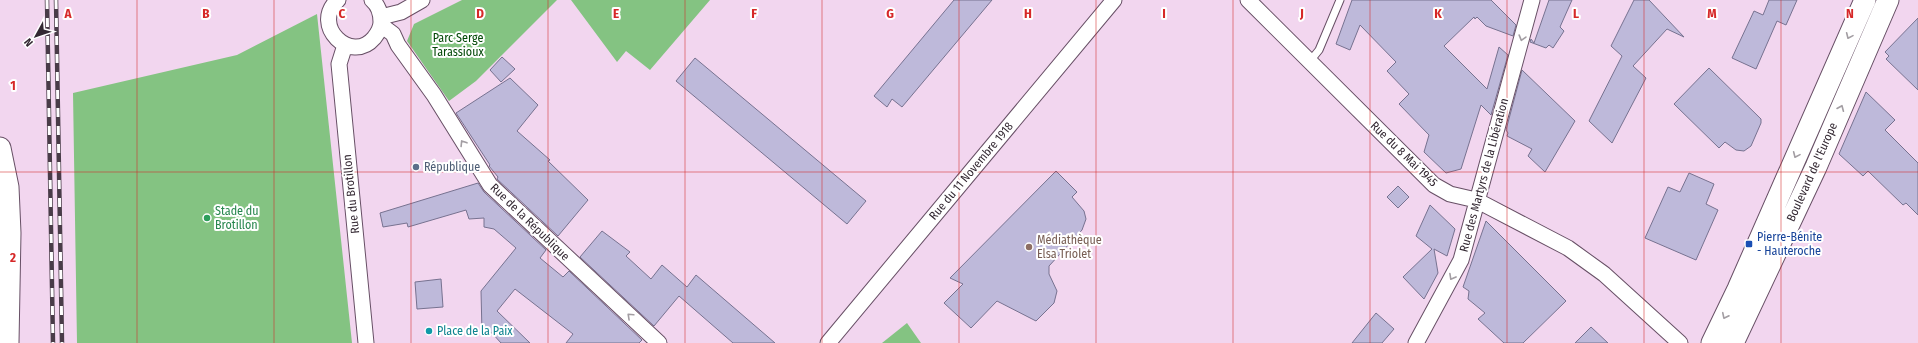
<svg xmlns="http://www.w3.org/2000/svg" width="1918" height="343" viewBox="0 0 1918 343" font-family="'Fira Sans Condensed',sans-serif">
  <rect width="100%" height="100%" fill="#f2d6ef"/>
  <path fill="#84c382" d="M462 0H557L476 81 449 101 407 41 414 24Z
    M571 0H710L650 70 626 51 617 62Z
    M317 14 352 343H77L73 93 237 55Z
    M907 323 921 343H882Z"/>
  <path fill="#beb9da" stroke="#777290" d="M954 0H992L902 107 892 99 887 107 874 96Z
    M1352 0H1491L1516 25 1513 36 1486 26 1477 17 1475 19 1474 17 1444 46 1487 89 1499 47 1508 55 1491 115 1481 105 1461 169 1446 173 1424 152 1429 135 1399 104 1409 94 1387 71 1396 62 1360 25 1350 50 1336 44Z
    M1549 0H1572L1560 27 1564 31 1553 48 1549 45 1546 48 1530 42 1531 39 1534 43Z
    M1634 0H1649L1684 37 1667 29 1633 66 1646 78 1612 143 1589 121 1622 56 1611 46Z
    M1769 0H1797L1786 25 1777 21 1756 69 1732 58 1754 11 1763 15Z
    M1918 18V90L1886 59 1889 56 1885 52Z
    M502 57 515 69 501 82 490 70Z
    M695 58 866 201 847 224 676 81Z
    M1709 68 1761 119V123L1751 146 1744 151 1736 150 1725 142 1719 148 1674 104Z
    M1522 70 1575 121 1545 172 1528 156 1532 149 1507 136 1508 133 1506 130Z
    M510 78 538 105 517 131 550 160 548 161 588 200 558 236 497 179 498 177 489 166 490 165 456 113Z
    M1866 92 1895 120 1885 130 1918 163V215L1906 203 1903 205 1868 171 1863 176 1839 154Z
    M1056 171 1077 192 1072 197 1084 211 1086 219 1082 230 1049 266V274L1057 291 1054 303 1036 321 997 301 971 328 944 303 963 284 950 278Z
    M1689 173 1714 184 1706 204 1718 210 1696 260 1645 238 1668 187 1680 192Z
    M478 183 484 192 546 250 540 258 563 277 569 271 642 340 639 343H566L573 334 515 289 497 311 530 343H501L492 333H482L481 291 516 248 494 229 484 227V218L469 219 466 210 408 227 407 223 383 227 380 213Z
    M1398 186 1409 197 1398 208 1387 197Z
    M1430 205 1455 229 1447 256 1434 249 1438 273 1424 299 1403 277 1432 249 1416 236Z
    M1486 221 1566 301 1523 343H1504L1478 319 1485 313 1468 299 1469 291 1463 287Z
    M602 231 630 252 626 256 651 279 662 265 687 287 696 275 775 343H733L679 296 654 326 580 257Z
    M441 279 443 307 417 309 415 282Z
    M1376 313 1394 329 1382 343H1352Z
    M1591 327 1608 343H1575Z"/>
  <g fill="none" stroke-linecap="round" stroke-linejoin="round">
    <g stroke="#674f65" stroke-width="9">
      <path id="lane" d="M1310 61 1319 50 1340 0"/>
    </g>
    <g stroke="#674f65" stroke-width="17">
      <path id="street" d="M338 0C310 25 351 65 374 38 378 33 381 28 381 22 381 14 378 5 372 0
        M1248 0 1434 185 1450 194 1476 200 1568 248 1604 274 1680 343
        M381 17 401 12 422 0
        M381 25 393 34 398 45 434 95 490 185 659 343
        M345 45 339 64 366 343
        M828 343 1114 0
        M1416 343 1461 260 1532 0"/>
    </g>
    <g stroke="#674f65" stroke-width="23">
      <path id="secondary" d="M0 148 8 187 10 233 8 343
        M1712 343 1738 289 1865 0
        M1733 343 1816 167 1888 0"/>
    </g>
    <use href="#lane" stroke="#fff" stroke-width="7"/>
    <use href="#street" stroke="#fff" stroke-width="15"/>
    <use href="#secondary" stroke="#fff" stroke-width="21"/>
    <g stroke="#493c48" stroke-width="4.5">
      <path id="rail" d="M47 0 53 343
        M56 0 62 343"/>
    </g>
    <use href="#rail" stroke="#fff" stroke-width="3" stroke-dasharray="9" stroke-linecap="butt"/>
  </g>
  <defs><path id="oneway-chevron" d="M-2-3.5L2.5 0L-2 3.5" fill="none" stroke-width="1.6" stroke-linecap="round" stroke-linejoin="round"/></defs>
  <g stroke="#a39ea3">
    <use href="#oneway-chevron" transform="translate(1849 36) rotate(114)"/>
    <use href="#oneway-chevron" transform="translate(1522 38) rotate(106)"/>
    <use href="#oneway-chevron" transform="translate(1841 108) rotate(-67)"/>
    <use href="#oneway-chevron" transform="translate(463 143) rotate(-122)"/>
    <use href="#oneway-chevron" transform="translate(1796 155) rotate(114)"/>
    <use href="#oneway-chevron" transform="translate(1452 277) rotate(119)"/>
    <use href="#oneway-chevron" transform="translate(630 316) rotate(-137)"/>
    <use href="#oneway-chevron" transform="translate(1725 316) rotate(116)"/>
  </g>
  <path fill="none" stroke="#d62828" stroke-width="1" stroke-opacity="0.55" d="M137 0V343M274 0V343M411 0V343M548 0V343M685 0V343M822 0V343M959 0V343M1096 0V343M1233 0V343M1370 0V343M1507 0V343M1644 0V343M1781 0V343M0 172H1918"/>
  <circle fill="#5c6f8a" stroke="#fff" stroke-width="1.5" cx="416" cy="167" r="4"/>
  <circle fill="#2e9e5b" stroke="#fff" stroke-width="1.5" cx="207" cy="218" r="4"/>
  <rect fill="#1a4fb4" stroke="#fff" stroke-width="1.5" x="1745" y="240" width="8" height="8" rx="2"/>
  <circle fill="#8d6e63" stroke="#fff" stroke-width="1.5" cx="1029" cy="247" r="4"/>
  <circle fill="#0f9aa8" stroke="#fff" stroke-width="1.5" cx="429" cy="331" r="4"/>
  <g text-anchor="middle" stroke-width="4" stroke-linejoin="round" paint-order="stroke">
    <g font-size="12" fill="#024807" stroke="#fff">
      <text x="458" y="42">Parc Serge<tspan x="458" dy="14">Tarassioux</tspan></text>
    </g>
    <g font-size="12" fill="#332832" stroke="#fff">
      <text transform="translate(1404 154) rotate(44)" y="4">Rue du 8 Mai 1945</text>
      <text transform="translate(971 171) rotate(-50)" y="4">Rue du 11 Novembre 1918</text>
      <text transform="translate(1812 172) rotate(-66)" y="4">Boulevard de l'Europe</text>
      <text transform="translate(1484 175) rotate(-75)" y="4">Rue des Martyrs de la Libération</text>
      <text transform="translate(351 194) rotate(-96)" y="4">Rue du Brotillon</text>
      <text transform="translate(530 222) rotate(44)" y="4">Rue de la République</text>
    </g>
    <g font-size="12" fill="#4e5e75" stroke="#fff" text-anchor="start">
      <text x="424" y="171">République</text>
    </g>
    <g font-size="12" fill="#27864d" stroke="#fff" text-anchor="start">
      <text x="215" y="215">Stade du<tspan x="215" dy="14">Brotillon</tspan></text>
    </g>
    <g font-size="12" fill="#164399" stroke="#fff" text-anchor="start">
      <text x="1757" y="241">Pierre-Bénite<tspan x="1757" dy="14">- Hauteroche</tspan></text>
    </g>
    <g font-size="12" fill="#785e54" stroke="#fff" text-anchor="start">
      <text x="1037" y="244">Médiathèque<tspan x="1037" dy="14">Elsa Triolet</tspan></text>
    </g>
    <g font-size="12" fill="#0d838f" stroke="#fff" text-anchor="start">
      <text x="437" y="335">Place de la Paix</text>
    </g>
  </g>
  <g font-size="13" text-anchor="middle" font-weight="bold" fill="#d62828" stroke="#fff" stroke-width="4" stroke-linejoin="round" paint-order="stroke">
    <text x="68" y="18">A</text>
    <text x="206" y="18">B</text>
    <text x="342" y="18">C</text>
    <text x="480" y="18">D</text>
    <text x="616" y="18">E</text>
    <text x="754" y="18">F</text>
    <text x="890" y="18">G</text>
    <text x="1028" y="18">H</text>
    <text x="1164" y="18">I</text>
    <text x="1302" y="18">J</text>
    <text x="1438" y="18">K</text>
    <text x="1576" y="18">L</text>
    <text x="1712" y="18">M</text>
    <text x="1850" y="18">N</text>
    <text x="13" y="90">1</text>
    <text x="13" y="262">2</text>
  </g>
  <g transform="translate(36 36) rotate(230)" stroke="#ffffff" stroke-width="3" paint-order="stroke">
  <path d="M0-3L7 15L0 10L-7 15Z" fill="#332832"/>
  <text y="-6" font-size="11" font-weight="bold" text-anchor="middle" fill="#332832">N</text>
  </g>
</svg>
